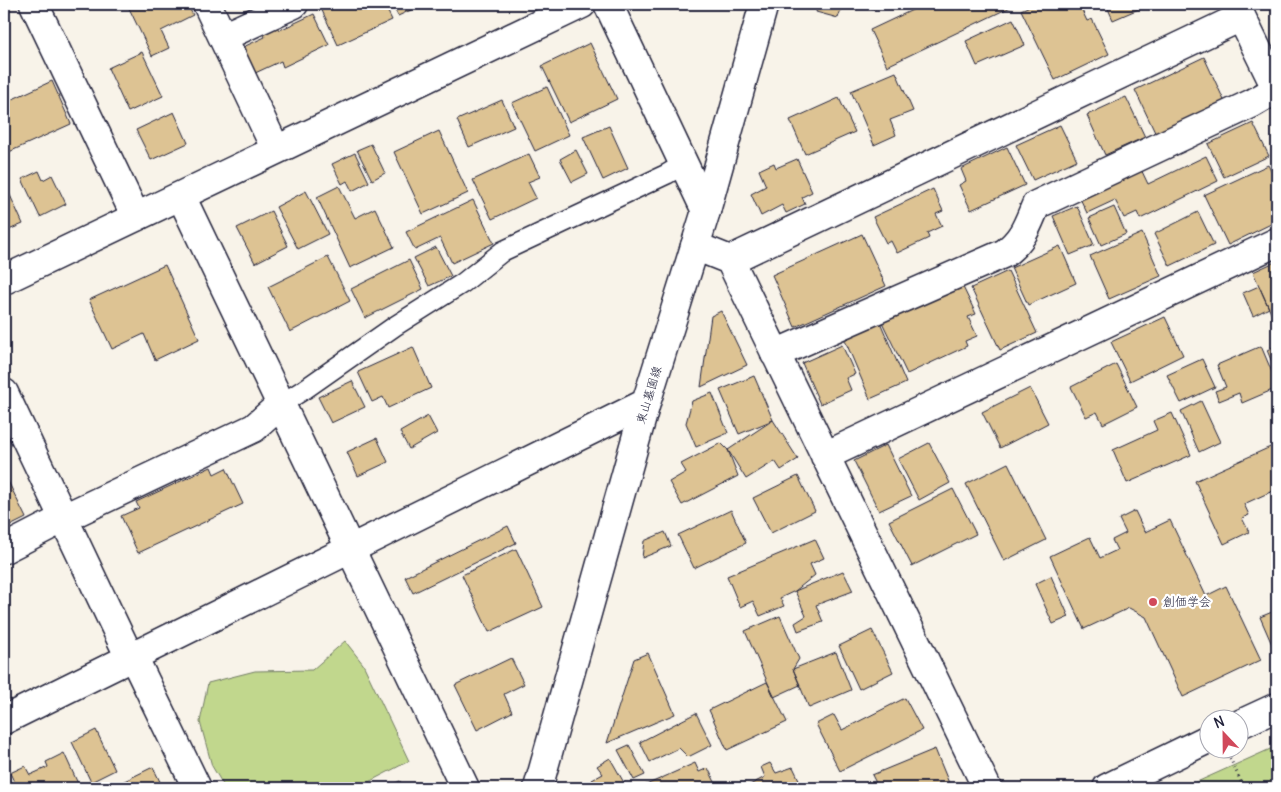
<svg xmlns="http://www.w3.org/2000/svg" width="1281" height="792" viewBox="0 0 1281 792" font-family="Delius,'Klee One',sans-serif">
  <rect width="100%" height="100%" fill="#f8f3e9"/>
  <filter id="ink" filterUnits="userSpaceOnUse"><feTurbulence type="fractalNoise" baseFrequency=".02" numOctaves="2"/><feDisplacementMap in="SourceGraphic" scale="10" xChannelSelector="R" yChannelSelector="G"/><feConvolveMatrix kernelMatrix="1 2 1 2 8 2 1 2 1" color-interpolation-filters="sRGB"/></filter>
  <g filter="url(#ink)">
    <path fill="#c1d78d" stroke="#727c64" d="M345 641 363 664 409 761 357 788H225L212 766 200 722 208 683 255 671 312 670Z
      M1277 746V788H1185L1188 786Z"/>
    <path fill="#ddc393" stroke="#22223b" d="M127 4H187L193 15 161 31 169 48 152 56Z
      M319 4H384L392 20 338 45Z
      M392 4H424L398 16Z
      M818 4H843L838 18 816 12Z
      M855 4H876L874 9Z
      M925 4H1017L887 66 870 30Z
      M1034 4H1079L1087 21 1092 19 1109 54 1055 80 1021 10Z
      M1106 4H1150L1113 20Z
      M314 14 329 45 283 67 281 61 253 74 241 48 265 37 261 29 276 22 280 30Z
      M1013 19 1025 45 977 66 966 41Z
      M590 43 617 99 569 122 542 66Z
      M142 52 163 96 128 112 108 68Z
      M1204 57 1228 109 1159 141 1135 90Z
      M896 72 913 111 890 120 896 135 874 145 851 91Z
      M52 81 71 124 9 152 4 141V103Z
      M547 87 569 135 535 151 512 103Z
      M1126 97 1145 137 1105 155 1087 115Z
      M839 98 855 132 805 154 790 120Z
      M502 100 514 127 469 147 457 120Z
      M174 112 188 143 151 160 136 130Z
      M1253 123 1269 156 1224 177 1208 144Z
      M1060 125 1077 160 1033 180 1016 145Z
      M609 126 628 168 603 180 583 137Z
      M439 131 468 193 423 214 394 152Z
      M371 144 385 173 372 180 357 150Z
      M1007 147 1025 185 971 210 959 185 966 181 961 169Z
      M576 150 588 174 572 182 560 159Z
      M355 153 369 182 352 191 347 181 342 184 332 164Z
      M529 154 540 177 528 182 536 198 492 219 473 180Z
      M1206 156 1218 181 1140 219 1137 212 1124 218 1115 200 1087 213 1077 192 1138 163 1148 184Z
      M797 159 812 192 802 197 805 204 786 213 782 205 761 216 751 194 766 186 759 170 774 163 776 168Z
      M1268 165 1277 183V221L1228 245 1204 195Z
      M39 171 43 180 52 175 66 204 40 217 22 179Z
      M5 184 23 224 4 232V185Z
      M339 186 355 218 375 208 394 247 350 268 317 197Z
      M933 189 943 211 936 214 942 226 927 233 929 238 897 253 891 241 886 243 873 217Z
      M306 191 328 234 298 249 276 207Z
      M473 200 494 243 452 263 440 238 415 250 406 232Z
      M1077 206 1094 245 1070 255 1053 216Z
      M1114 207 1126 234 1101 245 1089 218Z
      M271 211 288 246 255 263 237 228Z
      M1198 212 1214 245 1170 266 1154 234Z
      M1142 233 1161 276 1109 299 1090 256Z
      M862 234 886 286 795 327 772 275Z
      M1060 246 1076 283 1028 305 1011 268Z
      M436 247 451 276 429 286 414 258Z
      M328 257 350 301 290 332 268 287Z
      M409 260 423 289 365 318 351 289Z
      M1277 261V327L1253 272Z
      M165 265 199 339 155 360 144 334 112 349 89 300Z
      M1008 271 1037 333 1000 350 971 288Z
      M961 283 976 314 968 317 977 336 965 341 967 346 907 374 881 320Z
      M1259 286 1269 308 1253 316 1243 293Z
      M721 311 747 365 701 387 711 316Z
      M1165 317 1183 355 1130 381 1111 342Z
      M880 322 906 383 870 399 844 338Z
      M842 345 855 374 846 378 851 390 820 404 802 363Z
      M1277 345V375L1267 350Z
      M1261 346 1277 384V388L1242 403 1239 393 1219 401 1215 391 1226 387 1217 365Z
      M413 347 431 388 388 408 383 397 372 402 358 372Z
      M1202 359 1215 387 1181 403 1167 375Z
      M1116 364 1137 407 1103 424 1097 412 1086 417 1071 387Z
      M754 376 773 420 739 434 720 390Z
      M352 381 365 407 331 423 318 397Z
      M1030 388 1048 423 1000 448 982 412Z
      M712 393 728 433 696 447 686 423 692 401Z
      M1201 401 1220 442 1199 452 1181 411Z
      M1172 413 1191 455 1127 483 1113 450 1157 430 1153 421Z
      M428 416 437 433 409 449 400 432Z
      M773 420 798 459 781 470 775 461 746 479 728 450Z
      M377 438 388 462 358 476 347 452Z
      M721 443 728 450 738 476 682 505 669 482 686 472 681 464Z
      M929 443 950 483 919 500 898 459Z
      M1277 444V489L1244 504 1249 515 1242 518 1249 532 1224 544 1195 481Z
      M886 445 911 496 879 511 854 461Z
      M1008 463 1046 540 1004 561 966 484Z
      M211 467 214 474 226 468 243 504 138 553 121 516 139 508 136 502Z
      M4 473 26 518 8 527 4 519Z
      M798 476 815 511 771 533 753 498Z
      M953 489 976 534 912 566 889 521Z
      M731 510 746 543 694 568 678 535Z
      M1135 511 1145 532 1170 520 1206 596 1226 586 1261 660 1183 697 1146 617 1129 608 1084 629 1050 556 1090 537 1100 558 1117 550 1112 540 1126 533 1119 519Z
      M508 526 516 543 413 593 405 577Z
      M665 532 671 546 642 558 644 541Z
      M815 539 824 558 810 564 815 575 795 591 780 598 784 606 760 616 753 601 740 607 727 576Z
      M516 549 543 607 489 632 462 575Z
      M843 571 853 591 816 605 823 622 798 631 795 623 806 616 795 591Z
      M1051 576 1069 617 1053 624 1035 584Z
      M1277 610V656L1260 617Z
      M780 616 799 659 793 669 800 685 774 697 745 631Z
      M872 630 893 672 859 689 839 646Z
      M836 652 851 690 809 708 793 669Z
      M648 653 675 714 607 743 634 659Z
      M511 658 524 684 504 694 512 712 477 730 455 685Z
      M767 682 787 722 727 750 709 710Z
      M905 698 922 730 840 771 816 724 834 715 842 730Z
      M696 713 712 745 688 757 679 748 650 762 640 742Z
      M96 730 115 770 91 782 72 742Z
      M629 745 645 775 634 780 618 750Z
      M935 749 951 788H864L876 783 872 775Z
      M64 753 80 788H17L10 773 25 766 30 775 48 767 46 762Z
      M610 758 627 788H597L592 780 603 774 597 766Z
      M695 763 699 772 708 768 718 788H645L644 786Z
      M770 763 776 773 793 767 803 788H747L746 787 765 777 761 767Z
      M153 767 163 788H110Z
      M400 781 403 788H385Z"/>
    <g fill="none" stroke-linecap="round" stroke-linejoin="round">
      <g stroke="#22223b" stroke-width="22">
        <path id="lane" d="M281 404 305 389 395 326 463 283 503 251 667 174 684 164"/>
      </g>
      <g stroke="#22223b" stroke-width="31">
        <path id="street" d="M34 4 136 217
          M207 4 276 150
          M608 4 706 211
          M223 37 294 4
          M181 196 465 788
          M695 246 730 260 987 788
          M730 260 1241 17
          M4 280 582 4
          M775 354 1005 253C1024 238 1027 226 1036 205L1253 103 1277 89
          M4 393 130 658
          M825 456 1277 242
          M4 549 64 518 254 428 281 404
          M133 656 197 788"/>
      </g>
      <g stroke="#22223b" stroke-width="31">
        <path id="secondary" d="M1235 4 1277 90
          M4 720 646 403
          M1238 725 1277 707
          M538 788 646 403 706 211 764 4
          M1107 788 1208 739"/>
      </g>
      <path stroke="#22223b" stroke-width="3" stroke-dasharray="1 4" stroke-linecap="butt" d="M1230 758 1244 788"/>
      <use href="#lane" stroke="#fff" stroke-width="19"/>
      <use href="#street" stroke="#fff" stroke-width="28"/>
      <use href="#secondary" stroke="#fff" stroke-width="28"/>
    </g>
  </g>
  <circle fill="#d1495b" stroke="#fff" stroke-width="2" cx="1153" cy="602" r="5"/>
  <g text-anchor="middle" stroke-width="4.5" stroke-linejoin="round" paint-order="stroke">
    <g font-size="12" fill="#22223b" stroke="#fff">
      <text transform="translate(649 395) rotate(-73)" y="4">東山墓園線</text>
    </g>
    <g font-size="12" fill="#22223b" stroke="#fff" text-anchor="start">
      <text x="1163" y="606">創価学会</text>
    </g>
  </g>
  <rect width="1281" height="792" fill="none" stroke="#fff" stroke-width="20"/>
  <rect x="10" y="10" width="1261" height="772" fill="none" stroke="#22223b" stroke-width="2" filter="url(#ink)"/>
  <g transform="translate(1224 734) rotate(338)"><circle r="24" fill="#ffffff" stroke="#a7a7b1"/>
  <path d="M0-4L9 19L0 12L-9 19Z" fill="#d1495b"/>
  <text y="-8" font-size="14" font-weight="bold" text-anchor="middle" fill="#22223b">N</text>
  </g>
</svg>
